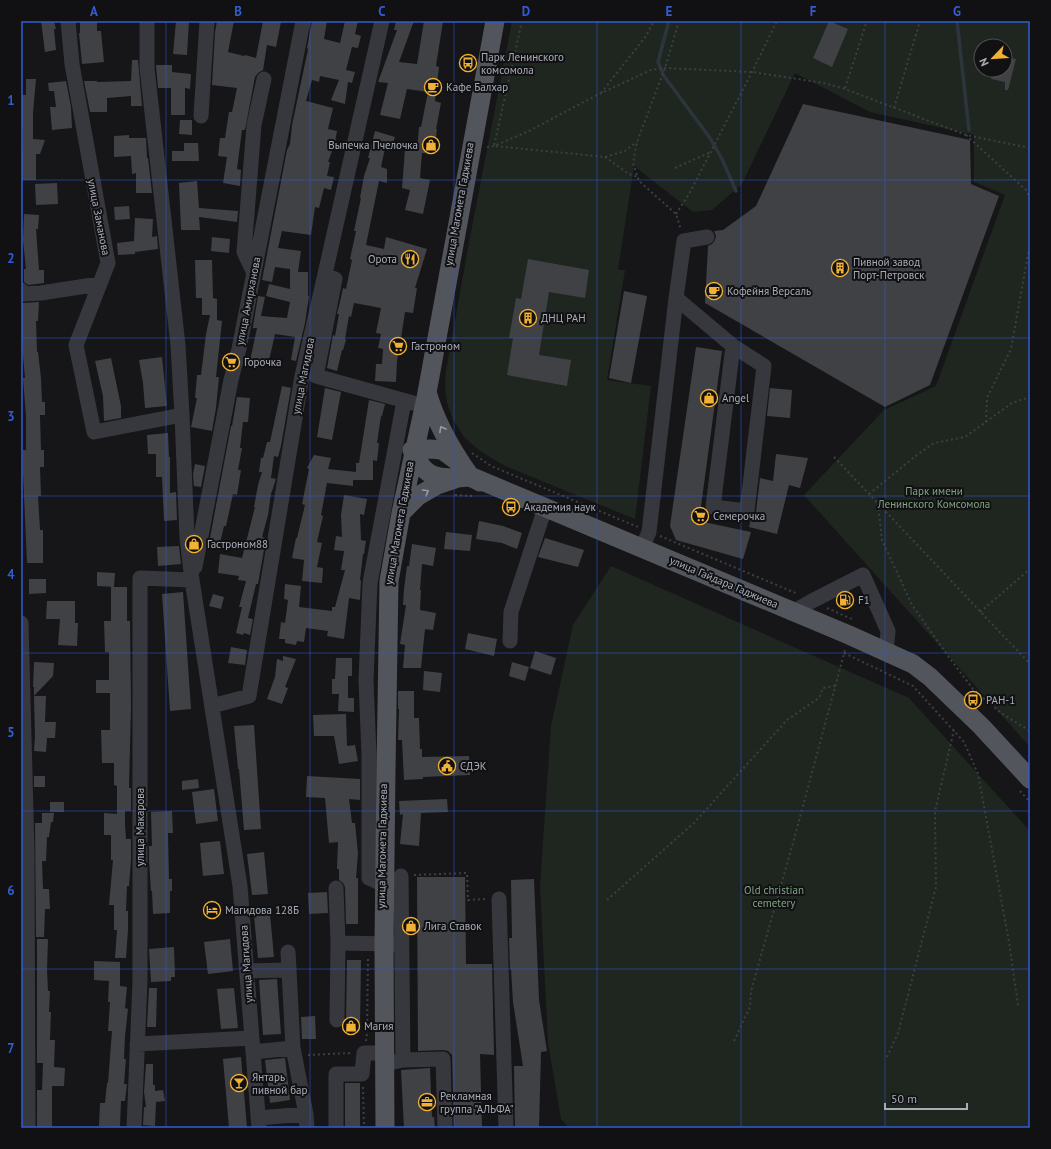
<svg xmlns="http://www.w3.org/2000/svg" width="1051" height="1149" viewBox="0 0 1051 1149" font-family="'PT Sans',sans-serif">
  <rect width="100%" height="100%" fill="#161618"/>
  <path fill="#1e261f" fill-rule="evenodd" d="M512 21H1030V747L804 495 884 410 936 386 1005 195 974 182V135L870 112 795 73 742 184 712 210 693 212 634 166 618 270H625L607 380 651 386 635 519 505 466 480 451 464 437 453 420 447 403 445 388 446 371 470 237ZM981 46H1005V70H981Z
    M611 566 909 698 1030 831V1128H569L561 1119 548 1043 540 886 551 726 573 625Z"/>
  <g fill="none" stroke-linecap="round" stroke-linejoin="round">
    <path stroke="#2c353c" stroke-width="3.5" d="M669 21 658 62 664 76 710 138 722 159 736 191
      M957 21 969 130"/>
  </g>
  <path fill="#404145" d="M41 21H54L56 29H54L56 50 45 52Z
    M80 21H97V31H101L104 62 82 64 79 33H80Z
    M176 21H189L187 55 173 54Z
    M217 21H234L228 52 244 56 245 55 256 58 263 21H274L281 22 276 47 267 45 263 70 258 73 255 77 245 130H242L237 169 241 170 240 186 223 183 227 157 218 156 220 138H225L229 112H232L237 88 212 85 215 32Z
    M312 21H327L324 39 340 43 345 21H358L355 34 361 36 358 48 352 47 346 70 355 72 352 83 348 82 345 104 331 100 339 80 320 76 319 82 312 80 306 101 333 108 328 129 337 131 335 143 328 162H330L327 176 334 177 331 190 324 188 319 208 315 207 311 235 282 231 278 248 301 251 298 272H308V296H309L305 323 296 361 291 360 295 337 275 334 268 365 250 361 257 328H253V326L258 296 265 297 261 316 287 318 290 302 266 296 269 284 290 289V269L275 267 272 282 262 280 287 150 290 144 292 125 308 49 307 48Z
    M396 21H414L399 62 417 64 424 21H443L436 66 439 67 435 101 441 103 436 129H437L434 154 422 153 420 178 430 180 423 214 405 210 410 190 402 188 405 149 417 150 419 127H421L428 92 407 89 400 119 380 115 388 83 378 82 397 30H394Z
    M829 21 848 29 832 67 813 58Z
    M1005 57 1016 59 1008 90H1005V82L991 79 993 70H1005Z
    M132 60H138L142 106H131V96L107 98V112H90L84 81H97V82L131 81Z
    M156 65H172V72L191 74 190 89 185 88V115H171V88H158Z
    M26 79H36L33 113V139L45 140 40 154H36V180H21L23 129H21V95H26Z
    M66 81 71 107 72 128 52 130 50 107H56L54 91H49L48 83Z
    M803 104 970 140 971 184 999 196 930 385 885 407 705 303 708 246 712 244 715 240 716 236 714 231 723 230 756 206Z
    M180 120H192V135L179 134Z
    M375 131 395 137 392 146 386 144 381 167 387 169V183L379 181 366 245 384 249 386 237 427 249 415 288H417L413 313 405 312 401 338H400L397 361 396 382 375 381 376 364H382L383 349 378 348 381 334 376 333 381 308 354 303 351 317 349 316 345 339 346 340 343 350H342L337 371 327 368 333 335 335 336 339 314H337L340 302 343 288 346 289 352 260 350 259 356 231H354L361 198H360L364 176 370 158H368Z
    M129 135V138H146L147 158H148L152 193H136V173L132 174 131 156 114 157V136Z
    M184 143H198L199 161H172V151H184Z
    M197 181 199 208 238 211 237 222 199 217 200 230H181L179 183Z
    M57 183 58 204 36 205 35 184Z
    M129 206 130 219 115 220 114 207Z
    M24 214 39 215 38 229H36L39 270H44V283L28 285 24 282V269H26L23 240Z
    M135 218 153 219 152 237 157 236 158 249 135 252V254L118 255 117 243 134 241Z
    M212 237 230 239 229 253 211 251Z
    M528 259 589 270 585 298 549 292 539 355 571 360 567 386 507 375 513 338H509L516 298 521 299Z
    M195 260H212L213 298 217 299V320L222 321 216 377H219L216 408 212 431 191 427 197 398H195L197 375H201L206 334 210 315H202V298H196Z
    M624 291 647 296 631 383 609 378Z
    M39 302 38 321H36L37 352H38L41 378 42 402H45V415H40L41 450H44V467H40L41 496H38L40 530H43V563H27L23 473V450H26V416L23 378H25L22 345H21V303Z
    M696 347 722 351 699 521 751 532 743 559 676 540 670 526Z
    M162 357 167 406 145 408 143 383 139 360Z
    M111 358 121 406V418L104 421 103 396 95 361Z
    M282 386 291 388 281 446 278 457 274 456 271 478 276 479 271 494 268 515 262 537 266 538 258 584H256L248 618 253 619 250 635 244 633 243 635 236 633 242 607H239L246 581 238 580 239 576 218 573 220 554 242 558 255 507H254L258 485 262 472H259L261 458H263L267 442H270Z
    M325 388 341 392 332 440 317 437Z
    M770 388 792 390 790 418 767 416Z
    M237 397 250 398 248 422H243L240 448H242L238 470H241L237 495 233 494 226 526H224L220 543H209L231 426H232Z
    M369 400 385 404 382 416H381L377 443H379L377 461 373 460V480H353V486L327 483 321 515 323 516 317 542 322 543 317 567 323 568 322 583 302 581 304 560 292 558 296 538H297L305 505 302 504 309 469 307 468 314 455 331 458 328 469 356 472V463H359Z
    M168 433 169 457H170V493L176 492 177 520 164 521 162 477H156V454H148L147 435Z
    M776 454 808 458 800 488 789 485 777 534 749 527 751 519 754 516 756 512 760 478 773 481Z
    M195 464 205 466 201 487 194 486 193 474Z
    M344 495 367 499 364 515 360 514 361 540 366 541 364 554H363L360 580H361L360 600 349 598 344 639 327 636 328 631 306 628 304 642 297 641 296 645 285 643V639H279L281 622 285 623 288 600 284 599 285 584 301 586 299 607 332 611V607H335L345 570H341L344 551 334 550 336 536 342 537 341 515Z
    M479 521 503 526 522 533 517 549 502 543 476 539Z
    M446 532 472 535 470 551 444 549Z
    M545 538 584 550 578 567 538 557Z
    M412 544 436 548 433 566 422 564 420 590H421L420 610 436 613 433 630 425 629 421 668H403L405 645 400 644 406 605H403L404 589 407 566H409Z
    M179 546 181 564 158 566 157 547Z
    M97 572 115 573 114 587 97 586Z
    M29 579H46V593L29 594Z
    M111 587H127V621H130L131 706 129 788H131V811H125V824L126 839H131V860L129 886H127L126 911H128V930L126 958H115L117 930H114V905H109L113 860H111V835H104V813L117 814V786L114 785V763H102L101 730H110V693H96V680H109V652H105L104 621H111Z
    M183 592 191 709 170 711 162 594Z
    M213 594 224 597 221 609 209 606Z
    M47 601H75V623H78L77 646 58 645 60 619H46Z
    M468 633 497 639 494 656 465 649Z
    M231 647 247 650 245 665 228 663Z
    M535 651 556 658 551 675 530 668Z
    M283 656 296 659 285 687 288 688 282 704 267 699 275 677 277 659 283 661Z
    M336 658H352V676H348V698H354V712L338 711 339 694H332V679H335Z
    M34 662 54 663 53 676 34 696V687H33Z
    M512 662 529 667 525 681 509 676Z
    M424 671 442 673 440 692 423 690Z
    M398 691H414V718H419L420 749H422V757L469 756 470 775 423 777V779L404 780 402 740H398L399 709H398Z
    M34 696H46L45 722H56L55 738H47L46 752 34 751 35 737Z
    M346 714 347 746 355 745 358 761 339 764 334 736H314L313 715Z
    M254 725 261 829 244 830 239 769H238L234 726Z
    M34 776H45V787H34Z
    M307 776 360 779V800L349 799 352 823H355L358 853 356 878H358V924H346L345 887 343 883 339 880V869H337L338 842 329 843 325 798 306 797Z
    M198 779 199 788 182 790V781Z
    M214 789 218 821 196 824 192 792Z
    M447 799 448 812 421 813 419 846 400 844 403 814 400 815 399 801Z
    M50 802H64V812H50Z
    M172 811 173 833H168L169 879H172V891H170V913L153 914 152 891H151L149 860V846H152L151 812Z
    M42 813H54L53 822H51L49 837H47L46 861H42L43 889H49L50 909H45L44 937H36L35 823H42Z
    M220 841 224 874 203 876 200 843Z
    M264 852 268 894 252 895 247 854Z
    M417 877H465L466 964H492L494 1055 480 1054 482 1128H454L452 1055 448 1051 443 1050 418 1051Z
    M534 879 539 1000 547 1051 541 1052 539 1128H515L514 1066H523L513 1002 511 969H510L509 938H512L511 880Z
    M327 892 328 913 309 914 308 893Z
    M270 914 274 957 258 958 254 916Z
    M37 939H48L47 970 48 991H50L49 1012H51L50 1040H55L54 1067 65 1068 64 1086H52V1128H37V1090H42L43 1063H37Z
    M230 939 233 971 208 974 204 942Z
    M174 947 175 977H171V981L151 982 149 949Z
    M347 960H361L360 1029H342L345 1024 346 1020Z
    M94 961 120 962V986L127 987 125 1008 128 1009 125 1036 124 1059H126L124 1084H127L125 1101H121L120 1127 99 1126 100 1103H105L107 1083H108L112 1031H108L110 1002H108L109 981 94 980Z
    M277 979 281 1034 263 1035 259 980Z
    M149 988H157L156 1027H147Z
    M234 988 238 1028 221 1029 217 989Z
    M315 1016 316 1039H302L301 1017Z
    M241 1057 247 1128H229L223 1059Z
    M285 1058 290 1100 270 1103 265 1060Z
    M146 1064H153V1085H155V1091L163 1090 165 1101 156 1102 155 1126 143 1125 144 1107H146L144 1092Z
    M430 1068 432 1117H434L435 1128H404L401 1070Z
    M345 1083H360V1128H345Z"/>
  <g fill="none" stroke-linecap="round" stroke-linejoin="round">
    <path stroke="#3d3f44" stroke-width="2" stroke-dasharray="2 3" stroke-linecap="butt" d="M522 21 494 146 605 157 625 151 637 142
      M679 21 665 68 637 142 633 163 639 181 676 214 681 230
      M845 88 867 21
      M601 93 646 36 654 21
      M894 108 920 21
      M966 135 1027 191 1030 201
      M487 147 494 146 529 131 595 96 640 75 651 70 665 68 752 72 824 83 845 89 966 135 1030 148
      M605 157 629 174 638 177
      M675 168 711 152
      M676 214 689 194 752 72 777 21
      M986 422 987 398 1011 349 1030 243
      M472 453 491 466 638 527
      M834 457 1030 664
      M869 494 917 455 934 443 965 437 1012 403 1030 397
      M455 495 473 496
      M878 504 882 540 912 605 948 656 973 689 1001 713 1030 731
      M660 536 798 594
      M827 608 852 619
      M980 612 1030 569
      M844 653 913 686 964 742 978 774 1009 942 1018 1005
      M1020 791 1030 802
      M414 875 467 873 468 900 486 899
      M607 900 694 823 787 720 819 698 823 688 835 686
      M366 1041 367 1033 368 956
      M734 1041 750 1007 751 991 793 843 845 650
      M308 1055 351 1053
      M887 1057 898 1033 936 887 935 811 954 730
      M363 1087 364 1128"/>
    <path stroke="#37383d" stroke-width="15" d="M68 21 72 64 108 263 76 345 94 432 182 415 187 538 192 580 240 886 259 1128
      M147 21V68L178 345 182 415
      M201 116 207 21
      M254 273 244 252 254 125 264 79
      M325 276 335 279 316 376 413 403
      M21 290 22 294 41 293 99 284
      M676 298 733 346 713 507 747 511 764 366 733 346
      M642 548 649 532 676 298 684 241 707 237
      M195 567 231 380 239 349 303 21
      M791 613 812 601 863 575 888 631 886 653
      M21 623 27 851 28 1128
      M510 641 511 612 545 508
      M212 706 249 696 302 376 382 21
      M401 876 403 1060
      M382 884 369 878V755L366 680 370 583 404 401
      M336 888 338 943
      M499 899 506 1128
      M247 971 289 970 288 952
      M337 1020 338 943 394 944
      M137 1044 252 1038
      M293 1048 306 1114
      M253 1052 293 1048 289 970
      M394 1062 403 1060 443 1059 445 1128
      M258 1118 306 1114 307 1128
      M134 1128 140 980V578L192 580
      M336 1128V1074H362L364 1053H385"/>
    <path stroke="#53555c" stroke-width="19" d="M427 392C435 420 453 452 470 476L849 635 913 664 930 677 981 726 1030 779
      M412 450C423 473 430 478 456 478 460 478 465 477 469 477 473 478 477 480 480 482
      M412 450 430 449 442 450 460 463
      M401 513 418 496 437 485 455 479
      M385 1128 384 944 386 769 389 581 401 513 426 398 495 21"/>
  </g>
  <defs><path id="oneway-chevron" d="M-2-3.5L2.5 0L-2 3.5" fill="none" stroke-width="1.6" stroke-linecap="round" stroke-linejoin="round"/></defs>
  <g stroke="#979ba6">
    <use href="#oneway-chevron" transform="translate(442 429) rotate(-119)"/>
    <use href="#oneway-chevron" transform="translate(426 492) rotate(-30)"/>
  </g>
  <path fill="none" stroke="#325cd3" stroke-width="1" stroke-opacity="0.55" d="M166 21V1128M310 21V1128M454 21V1128M597 21V1128M741 21V1128M885 21V1128M21 180H1030M21 338H1030M21 496H1030M21 653H1030M21 811H1030M21 969H1030"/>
  <defs>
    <g id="bus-ring" transform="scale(0.9)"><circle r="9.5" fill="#111113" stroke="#f2b134" stroke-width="1.5"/><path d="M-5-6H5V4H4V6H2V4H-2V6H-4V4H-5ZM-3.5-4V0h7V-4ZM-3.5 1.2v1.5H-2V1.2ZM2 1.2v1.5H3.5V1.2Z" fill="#f2b134"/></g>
    <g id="cafe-ring" transform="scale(0.9)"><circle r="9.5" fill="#111113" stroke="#f2b134" stroke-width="1.5"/><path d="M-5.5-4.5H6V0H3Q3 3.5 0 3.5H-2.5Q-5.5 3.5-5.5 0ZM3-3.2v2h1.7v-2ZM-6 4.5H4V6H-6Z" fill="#f2b134"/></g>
    <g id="shop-ring" transform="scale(0.9)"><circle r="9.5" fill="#111113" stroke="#f2b134" stroke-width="1.5"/><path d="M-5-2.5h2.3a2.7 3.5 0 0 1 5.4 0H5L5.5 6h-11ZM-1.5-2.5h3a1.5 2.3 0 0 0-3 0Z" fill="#f2b134"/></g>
    <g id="restaurant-ring" transform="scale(0.9)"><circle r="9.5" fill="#111113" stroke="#f2b134" stroke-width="1.5"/><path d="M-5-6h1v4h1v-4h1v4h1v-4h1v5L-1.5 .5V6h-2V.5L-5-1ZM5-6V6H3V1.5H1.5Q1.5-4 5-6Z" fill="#f2b134"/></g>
    <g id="building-ring" transform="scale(0.9)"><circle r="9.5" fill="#111113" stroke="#f2b134" stroke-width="1.5"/><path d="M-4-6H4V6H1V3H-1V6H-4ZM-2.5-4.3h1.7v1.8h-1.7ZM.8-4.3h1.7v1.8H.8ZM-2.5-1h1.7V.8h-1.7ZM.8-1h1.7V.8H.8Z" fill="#f2b134"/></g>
    <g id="supermarket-ring" transform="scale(0.9)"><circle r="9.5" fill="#111113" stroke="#f2b134" stroke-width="1.5"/><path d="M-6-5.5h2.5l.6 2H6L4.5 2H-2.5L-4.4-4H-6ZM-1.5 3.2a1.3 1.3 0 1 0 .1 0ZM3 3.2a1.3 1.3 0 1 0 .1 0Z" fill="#f2b134"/></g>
    <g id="fuel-ring" transform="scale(0.9)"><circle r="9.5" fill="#111113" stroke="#f2b134" stroke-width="1.5"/><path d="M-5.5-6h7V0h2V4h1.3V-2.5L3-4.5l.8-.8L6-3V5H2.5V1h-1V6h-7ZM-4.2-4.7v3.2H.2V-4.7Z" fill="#f2b134"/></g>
    <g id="civic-ring" transform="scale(0.9)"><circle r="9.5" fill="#111113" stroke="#f2b134" stroke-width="1.5"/><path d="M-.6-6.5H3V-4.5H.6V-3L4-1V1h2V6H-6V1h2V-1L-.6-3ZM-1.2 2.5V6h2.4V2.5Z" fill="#f2b134"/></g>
    <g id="hotel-ring" transform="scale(0.9)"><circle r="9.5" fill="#111113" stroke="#f2b134" stroke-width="1.5"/><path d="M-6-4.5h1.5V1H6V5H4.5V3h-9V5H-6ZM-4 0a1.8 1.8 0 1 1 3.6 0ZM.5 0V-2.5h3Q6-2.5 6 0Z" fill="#f2b134"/></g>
    <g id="bar-ring" transform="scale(0.9)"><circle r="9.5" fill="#111113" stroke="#f2b134" stroke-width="1.5"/><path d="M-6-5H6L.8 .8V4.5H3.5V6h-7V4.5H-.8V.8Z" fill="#f2b134"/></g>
    <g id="office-ring" transform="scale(0.9)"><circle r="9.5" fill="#111113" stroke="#f2b134" stroke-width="1.5"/><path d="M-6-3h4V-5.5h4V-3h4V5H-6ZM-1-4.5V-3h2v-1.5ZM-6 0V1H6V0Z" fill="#f2b134"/></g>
  </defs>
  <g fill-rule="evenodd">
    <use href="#bus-ring" x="468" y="63"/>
    <use href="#cafe-ring" x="433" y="87"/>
    <use href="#shop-ring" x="431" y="145"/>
    <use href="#restaurant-ring" x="410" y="259"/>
    <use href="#building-ring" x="840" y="268"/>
    <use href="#cafe-ring" x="714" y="291"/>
    <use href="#building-ring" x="528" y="318"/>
    <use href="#supermarket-ring" x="398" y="346"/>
    <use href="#supermarket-ring" x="231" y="362"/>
    <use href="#shop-ring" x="709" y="398"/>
    <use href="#bus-ring" x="511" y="507"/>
    <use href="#supermarket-ring" x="700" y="516"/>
    <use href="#shop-ring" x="194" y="544"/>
    <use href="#fuel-ring" x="845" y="600"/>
    <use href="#bus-ring" x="973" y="700"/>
    <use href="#civic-ring" x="447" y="766"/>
    <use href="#hotel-ring" x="212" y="910"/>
    <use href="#shop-ring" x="411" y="926"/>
    <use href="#shop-ring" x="351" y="1026"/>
    <use href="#bar-ring" x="239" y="1083"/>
    <use href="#office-ring" x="427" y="1102"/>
  </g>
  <g text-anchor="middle" stroke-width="4" stroke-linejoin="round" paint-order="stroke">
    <g font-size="11" fill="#a8adb8" stroke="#111113" text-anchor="start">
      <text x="481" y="61">Парк Ленинского<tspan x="481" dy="13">комсомола</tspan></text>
      <text x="446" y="91">Кафе Балхар</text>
      <text x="418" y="149" text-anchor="end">Выпечка Пчелочка</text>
      <text x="397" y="263" text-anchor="end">Орота</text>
      <text x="853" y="266">Пивной завод<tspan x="853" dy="13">Порт-Петровск</tspan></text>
      <text x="727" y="295">Кофейня Версаль</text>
      <text x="541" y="322">ДНЦ РАН</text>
      <text x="411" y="350">Гастроном</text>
      <text x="244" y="366">Горочка</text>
      <text x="722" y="402">Angel</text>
      <text x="524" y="511">Академия наук</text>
      <text x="713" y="520">Семерочка</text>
      <text x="207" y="548">Гастроном88</text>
      <text x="858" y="604">F1</text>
      <text x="986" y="704">РАН-1</text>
      <text x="460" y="770">СДЭК</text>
      <text x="225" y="914">Магидова 128Б</text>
      <text x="424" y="930">Лига Ставок</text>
      <text x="364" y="1030">Магия</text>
      <text x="252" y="1081">Янтарь<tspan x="252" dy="13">пивной бар</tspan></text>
      <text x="440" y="1100">Рекламная<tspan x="440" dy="13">группа "АЛЬФА"</tspan></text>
    </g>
    <g font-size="11" fill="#a8adb8" stroke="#111113">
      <text transform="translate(459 204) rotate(-80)" y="4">улица Магомета Гаджиева</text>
      <text transform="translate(99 217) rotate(79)" y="4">улица Заманова</text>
      <text transform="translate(248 301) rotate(-79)" y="4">улица Амирханова</text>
      <text transform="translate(303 376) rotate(-79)" y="4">улица Магидова</text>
      <text transform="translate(399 523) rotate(-80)" y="4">улица Магомета Гаджиева</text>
      <text transform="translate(724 582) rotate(23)" y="4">улица Гайдара Гаджиева</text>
      <text transform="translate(140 827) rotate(-90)" y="4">улица Макарова</text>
      <text transform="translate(382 846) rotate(-89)" y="4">улица Магомета Гаджиева</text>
      <text transform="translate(246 964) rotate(-94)" y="4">улица Магидова</text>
    </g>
    <g font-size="11" fill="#7fa381" stroke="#111113">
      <text x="934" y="495">Парк имени<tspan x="934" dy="13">Ленинского Комсомола</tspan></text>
      <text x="774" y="894">Old сhristian<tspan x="774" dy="13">cemetery</tspan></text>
    </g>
  </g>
  <rect width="1051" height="1149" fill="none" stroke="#111113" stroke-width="44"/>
  <g transform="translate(993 58) rotate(245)"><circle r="19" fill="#111113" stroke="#4d4f55"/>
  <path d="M0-3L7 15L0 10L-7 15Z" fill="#f2b134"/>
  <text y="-6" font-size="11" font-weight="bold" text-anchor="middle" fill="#a8adb8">N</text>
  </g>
  <path d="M885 1103v6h82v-6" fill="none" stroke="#a8adb8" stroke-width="2"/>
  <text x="891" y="1103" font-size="12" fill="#a8adb8" stroke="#111113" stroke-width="3" paint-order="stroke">50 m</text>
  <rect x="22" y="22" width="1007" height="1105" fill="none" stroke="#325cd3" stroke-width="1.5"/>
  <g font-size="13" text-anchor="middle" font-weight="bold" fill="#325cd3">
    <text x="94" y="16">A</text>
    <text x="238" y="16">B</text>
    <text x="382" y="16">C</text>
    <text x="526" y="16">D</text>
    <text x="669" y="16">E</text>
    <text x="813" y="16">F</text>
    <text x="957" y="16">G</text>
    <text x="11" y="105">1</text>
    <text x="11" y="263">2</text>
    <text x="11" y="421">3</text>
    <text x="11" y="579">4</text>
    <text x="11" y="737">5</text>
    <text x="11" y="895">6</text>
    <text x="11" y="1053">7</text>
  </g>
</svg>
